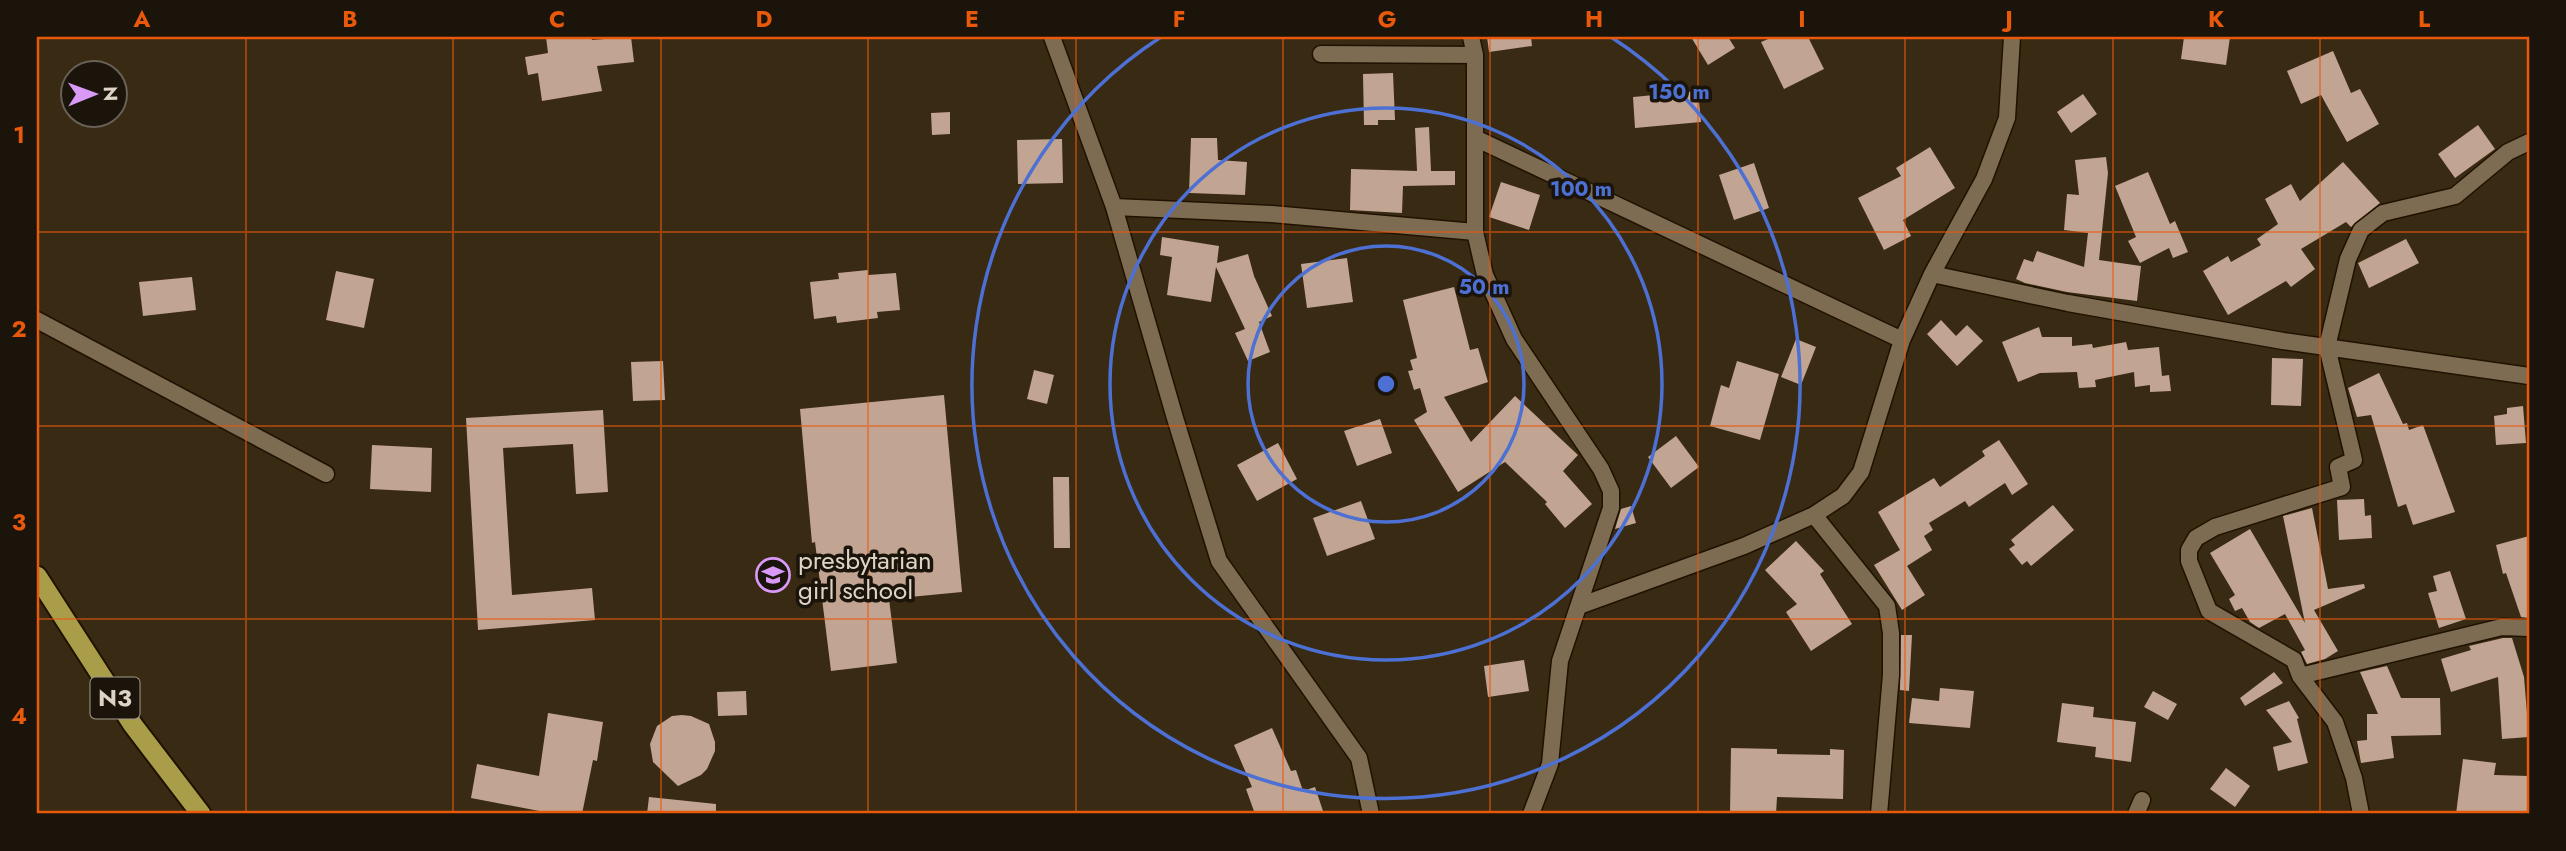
<svg xmlns="http://www.w3.org/2000/svg" width="2566" height="851" viewBox="0 0 2566 851" font-family="Jost,sans-serif">
  <rect width="100%" height="100%" fill="#392a13"/>
  <path fill="#c2a492" d="M546 37H591L592 40 631 37 634 62 597 66 602 91 542 101 538 73 528 75 525 57 548 53Z
    M1487 37H1531L1532 46 1489 52Z
    M1691 37H1728L1735 48 1708 65Z
    M1773 37H1808L1824 69 1784 89 1761 42Z
    M2184 37H2230L2226 65 2181 59Z
    M2333 51 2351 93 2360 89 2379 124 2347 142 2321 95 2301 104 2287 71Z
    M1393 73 1395 120H1378V125H1364L1363 74Z
    M1698 91 1701 122 1635 128 1633 97Z
    M2083 94 2097 114 2071 133 2057 112Z
    M950 112V134L932 135 931 113Z
    M2478 125 2495 149 2455 178 2438 154Z
    M1429 127 1431 171H1455V185L1403 186 1402 213 1350 210 1351 169 1417 171 1415 128Z
    M1191 138H1217L1218 160 1247 162 1245 195 1189 193Z
    M1062 139 1063 183 1018 184 1017 140Z
    M1930 147 1955 188 1903 220 1911 236 1884 250 1858 198 1901 176 1896 168Z
    M2106 157 2108 173 2099 260 2141 266 2137 301 2067 292 2025 283 2016 279 2024 259 2033 262 2037 251 2084 267 2088 233 2064 230 2067 194 2079 195 2075 160Z
    M2343 162 2380 203 2351 227 2346 222 2301 249 2315 269 2291 287 2286 281 2228 315 2203 271 2228 256 2231 262 2261 245 2257 239 2278 224 2265 199 2291 184 2300 201Z
    M1754 163 1769 208 1734 220 1719 175Z
    M2148 172 2170 224 2175 221 2188 252 2173 258 2169 248 2140 263 2128 241 2136 237 2115 186Z
    M1501 182 1540 195 1529 230 1489 217Z
    M1162 237 1219 246 1217 263 1248 254 1254 276 1272 316 1259 322 1270 352 1248 361 1235 333 1245 329 1216 267 1211 302 1167 295 1172 257 1160 255Z
    M2406 239 2419 263 2369 288 2358 263Z
    M1347 258 1353 302 1307 308 1301 264Z
    M868 270V275L896 273 900 310 877 312 878 318 837 323 836 316 814 319 810 282 839 279 838 273Z
    M336 271 374 279 364 328 326 320Z
    M192 277 196 310 143 316 139 282Z
    M1454 287 1470 350 1478 348 1488 382 1444 397 1471 442 1515 396 1578 455 1563 471 1592 504 1565 528 1545 504 1547 502 1505 462 1458 492 1414 420 1427 412 1420 388 1414 390 1408 371 1413 370 1410 360 1417 358 1403 300Z
    M1941 320 1956 336 1967 325 1983 341 1957 366 1927 334Z
    M2039 327 2042 337H2072V346L2092 344 2093 348 2126 342 2128 350 2159 347 2162 376 2169 375 2171 391 2150 392V385L2135 387 2134 372 2095 380 2096 387 2079 388 2077 372 2040 373 2018 382 2002 342Z
    M1796 339 1816 347 1801 385 1781 377Z
    M2272 358 2303 359 2301 406 2271 405Z
    M663 361 665 400 633 401 631 362Z
    M1737 361 1779 374 1760 440 1710 426 1721 385 1729 388Z
    M1034 370 1054 375 1047 404 1027 399Z
    M2379 373 2403 424 2407 423 2409 430 2423 425 2455 512 2413 525 2406 504 2398 507 2371 415 2357 417 2348 388Z
    M944 395 962 592 889 599 897 663 831 671 815 542 812 543 800 409Z
    M2523 406 2526 443 2496 445 2494 416 2507 414V408Z
    M603 410 608 492 576 494 573 444 503 448 512 595 592 588 595 620 478 630 466 418Z
    M1380 419 1392 453 1357 466 1344 431Z
    M1676 436 1699 467 1671 488 1648 457Z
    M1999 440 2028 484 2012 495 2005 483 1969 507 1965 501 1929 523 1933 530 1924 536 1932 550 1907 566 1925 595 1902 610 1874 565 1900 550 1878 512 1934 478 1940 487 1985 456 1982 451Z
    M1278 443 1297 479 1257 501 1237 465Z
    M372 445 432 448 431 492 370 489Z
    M1053 477H1069L1070 548H1054Z
    M2364 499 2365 516 2371 515 2372 538 2339 540 2337 500Z
    M1361 501 1375 539 1327 556 1313 518Z
    M2053 505 2074 530 2031 566 2027 561 2022 565 2009 549 2015 545 2011 540Z
    M1631 506 1636 523 1615 529 1621 509Z
    M2312 508 2328 589 2364 584 2365 588 2314 610 2338 651 2325 659 2307 664 2301 652 2305 650 2285 614 2259 628 2250 622 2242 608 2235 611 2229 599 2235 595 2210 553 2250 529 2305 623 2283 516Z
    M2529 536V618L2521 617 2506 573 2503 574 2496 545Z
    M1796 541 1824 571 1820 574 1852 624 1811 651 1786 612 1797 604 1765 570Z
    M2450 571 2466 619 2439 628 2428 593 2437 591 2433 576Z
    M1901 635H1912L1909 691 1900 690Z
    M2503 638H2512L2524 677 2529 737 2502 739 2498 677 2451 692 2441 659 2471 650 2469 646Z
    M1524 660 1529 691 1488 697 1484 666Z
    M2387 666 2401 698H2440L2441 735 2391 736 2394 758 2361 763 2357 741 2367 740V714H2378L2360 672Z
    M2274 672 2283 683 2245 706 2240 698Z
    M1940 688 1974 691 1970 728 1909 723 1912 698 1939 701Z
    M746 691 747 715 718 716 717 692Z
    M2153 691 2177 704 2168 720 2144 707Z
    M2289 701 2299 718 2297 719 2308 763 2278 771 2273 747 2292 742 2266 710Z
    M2062 703 2094 707 2093 717 2136 722 2131 762 2095 757 2096 747 2057 742Z
    M548 713 603 722 597 761 593 760 582 814H555L471 798 477 764 539 776Z
    M682 715 691 716 709 724 715 742V751L707 769 701 775 678 786 653 762 650 744 657 726 672 716Z
    M1272 728 1291 771 1296 770 1303 791 1315 787 1323 811 1312 814H1255L1246 789 1252 787 1234 745Z
    M1731 748 1777 749V754L1830 755V749L1844 750 1843 799 1777 797 1776 814H1730Z
    M2463 759 2496 763 2494 775 2529 776V811H2490L2489 814H2456Z
    M2226 768 2250 786 2235 807 2210 789Z
    M649 797 716 804V814H647Z"/>
  <g fill="none" stroke-linecap="round" stroke-linejoin="round">
    <g stroke="#201200" stroke-width="19">
      <path id="minor" d="M1052 37 1114 207 1175 418 1219 561 1359 758 1371 814
        M1471 37 1475 55V232L1485 275 1514 339 1601 469 1611 491V508L1560 661 1550 764 1531 814
        M1321 54 1475 55
        M1475 138 1902 340
        M1114 207 1272 214 1475 232
        M1932 274 2068 303 2283 341 2529 376
        M37 320 326 474
        M1814 515 1887 606 1891 633V675L1879 814
        M1579 606 1744 546 1814 515 1843 496 1861 472 1902 340 1932 274 1984 179 2007 118 2012 37
        M2300 676 2502 627 2529 628
        M2136 814 2142 800
        M2361 814 2354 778 2335 722 2300 676 2294 660 2209 611 2189 561V550L2196 538 2215 527 2342 487 2338 467 2354 460 2327 347 2348 259 2361 230 2383 213 2455 196 2508 152 2529 142"/>
    </g>
    <g stroke="#201200" stroke-width="23">
      <path id="trunk" d="M37 576 133 725 201 814"/>
    </g>
    <use href="#minor" stroke="#7d6c52" stroke-width="16"/>
    <use href="#trunk" stroke="#aa9d4a" stroke-width="19"/>
  </g>
  <path fill="none" stroke="#e8590c" stroke-width="2" stroke-opacity="0.55" d="M246 37V814M453 37V814M661 37V814M868 37V814M1076 37V814M1283 37V814M1490 37V814M1698 37V814M1905 37V814M2113 37V814M2320 37V814M37 232H2529M37 426H2529M37 619H2529"/>
  <g fill="none" stroke="#4d70d4" stroke-width="3.5">
    <circle cx="1386" cy="384" r="138"/>
    <circle cx="1386" cy="384" r="276"/>
    <path d="M1611 37A414 414 0 1 1 1161 37"/>
  </g>
  <defs>
    <g id="school-ring" transform="scale(1.75)"><circle r="9.5" fill="#1b140a" stroke="#d99af7" stroke-width="1.5"/><path d="M0-5L7-2L0 1L-7-2ZM-4 1L0 2.5L4 1V4Q0 6-4 4Z" fill="#d99af7"/></g>
  </defs>
  <g fill-rule="evenodd">
    <use href="#school-ring" x="773" y="575"/>
  </g>
  <g text-anchor="middle" stroke-width="7" stroke-linejoin="round" paint-order="stroke">
    <rect fill="#1b140a" stroke="#a39a8e" stroke-width="2" x="90.5" y="677.5" width="49" height="41" rx="5"/>
    <g font-size="24" font-weight="bold" fill="#ddd4c6">
      <text x="115" y="706">N3</text>
    </g>
    <g font-size="26" fill="#ddd4c6" stroke="#1b140a" text-anchor="start">
      <text x="798" y="569">presbytarian<tspan x="798" dy="30">girl school</tspan></text>
    </g>
  </g>
  <circle cx="1386" cy="384" r="10" fill="#4d70d4" stroke="#1b140a" stroke-width="3.5"/>
  <g font-size="21" text-anchor="middle" font-weight="bold" fill="#4d70d4" stroke="#1b140a" stroke-width="7" stroke-linejoin="round" paint-order="stroke">
    <text x="1679" y="99">150 m</text>
    <text x="1581" y="196">100 m</text>
    <text x="1484" y="294">50 m</text>
  </g>
  <rect width="2566" height="851" fill="none" stroke="#1b140a" stroke-width="77"/>
  <g transform="translate(94 94) rotate(89)"><circle r="33" fill="#1b140a" stroke="#696155" stroke-width="2"/>
  <path d="M0-5L12 26L0 18L-12 26Z" fill="#d99af7"/>
  <text y="-10" font-size="19" font-weight="bold" text-anchor="middle" fill="#ddd4c6">N</text>
  </g>
  <rect x="38" y="38" width="2490" height="774" fill="none" stroke="#e8590c" stroke-width="2.5"/>
  <g font-size="23" text-anchor="middle" font-weight="bold" fill="#e8590c">
    <text x="142" y="27">A</text>
    <text x="350" y="27">B</text>
    <text x="557" y="27">C</text>
    <text x="764" y="27">D</text>
    <text x="972" y="27">E</text>
    <text x="1179" y="27">F</text>
    <text x="1387" y="27">G</text>
    <text x="1594" y="27">H</text>
    <text x="1802" y="27">I</text>
    <text x="2009" y="27">J</text>
    <text x="2216" y="27">K</text>
    <text x="2424" y="27">L</text>
    <text x="19" y="143">1</text>
    <text x="19" y="337">2</text>
    <text x="19" y="530">3</text>
    <text x="19" y="724">4</text>
  </g>
</svg>
